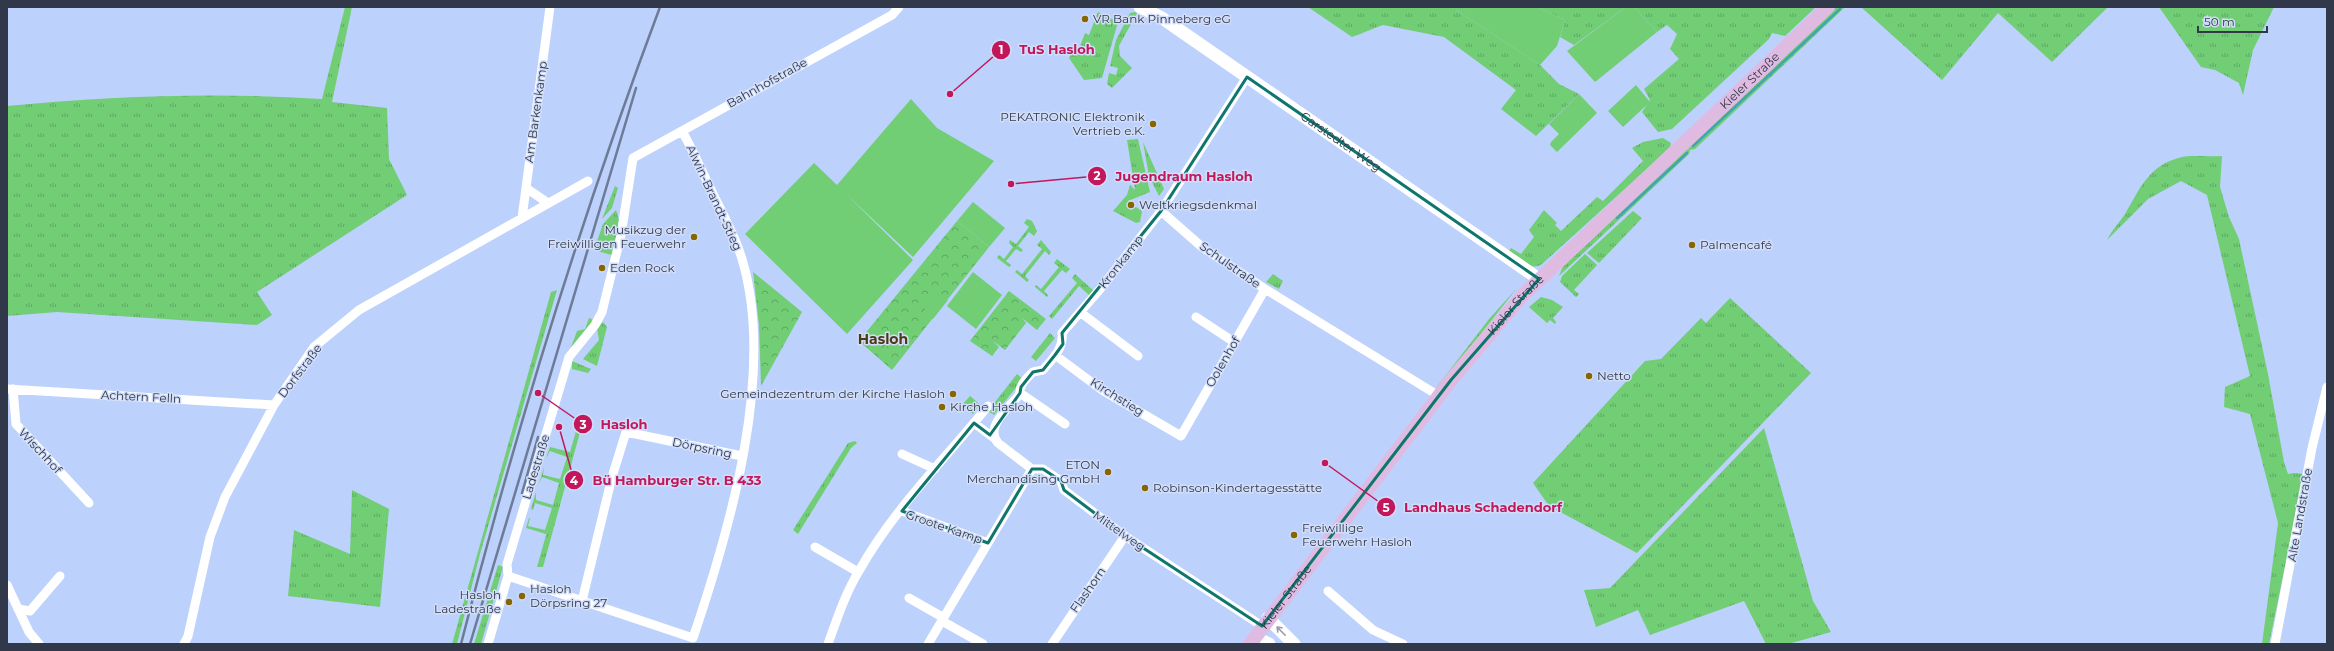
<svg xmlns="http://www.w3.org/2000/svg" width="2334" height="651" viewBox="0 0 2334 651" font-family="Montserrat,sans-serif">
  <defs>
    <pattern id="grass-tufts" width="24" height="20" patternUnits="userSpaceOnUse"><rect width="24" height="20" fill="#71ce75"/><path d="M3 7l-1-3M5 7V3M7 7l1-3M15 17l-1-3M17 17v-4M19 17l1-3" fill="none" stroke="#5da862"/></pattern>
    <pattern id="park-crowns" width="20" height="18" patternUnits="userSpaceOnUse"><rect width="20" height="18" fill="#71ce75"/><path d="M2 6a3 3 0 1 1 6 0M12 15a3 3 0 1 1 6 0" fill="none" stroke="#5da862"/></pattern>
  </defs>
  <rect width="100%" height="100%" fill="#bcd1fc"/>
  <path fill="url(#grass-tufts)" d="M345 7H352L332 102 387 108 389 159 407 195 257 292 272 315 257 325 57 312 7 316V106C113 96 217 92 322 99Z
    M1308 7H1458L1456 10 1540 65 1559 84 1579 94 1536 136 1501 109 1516 90 1444 37 1383 25 1352 37Z
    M1537 7H1626L1574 45 1560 37 1565 20Z
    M1634 7H1816L1785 36 1772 33 1769 39 1672 129 1658 132 1642 112 1650 100 1644 89 1679 59 1670 49 1677 34 1667 25 1657 32Z
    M1836 7H1845L1695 149 1690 150 1689 154 1559 276 1563 266 1687 149 1689 150 1688 148Z
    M1861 7H2108L2052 62 1998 13 1942 80Z
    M2159 7H2274L2253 50 2243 95 2239 83 2215 70 2201 67Z
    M1098 12 1118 22 1102 78 1084 80 1069 58 1072 53 1077 54 1085 33 1089 35Z
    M1135 12 1137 13 1119 46 1120 56 1132 68 1112 88 1107 84 1109 73 1116 75 1118 68 1110 66 1116 40 1130 13Z
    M1663 138 1671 143 1670 148 1542 264C1530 272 1519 259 1509 251L1511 248 1521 254 1534 237 1529 230 1544 210 1557 223 1555 225 1561 231 1597 197 1603 201 1643 161 1632 148 1643 142Z
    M1138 139 1150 192 1128 201 1130 209 1136 207 1142 211 1140 222 1136 223 1113 211 1127 195 1130 185 1135 190 1127 140Z
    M1143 142 1164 189 1159 196 1149 176Z
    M2222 156 2220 187 2229 217 2239 239 2268 374 2284 462 2288 474 2294 473 2304 474 2269 644H2262L2278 523 2250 414 2224 407 2225 387 2250 376 2207 195 2181 181 2148 199 2107 240C2112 230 2119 223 2125 214 2140 189 2148 165 2182 157 2190 155 2210 157 2222 156Z
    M615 186 618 188 612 208 602 219Z
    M616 210 619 220 615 256 594 250 603 224Z
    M1633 211 1642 218 1599 263 1587 253Z
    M1027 219 1032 221 1037 231 1034 236 1029 232 1018 246 1023 250 1021 252 1016 249 1006 261 1011 265 1009 267 997 258 999 255 1004 259 1013 247 1009 243 1010 240 1016 244 1029 227 1024 223Z
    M1041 240 1051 252 1049 255 1045 251 1025 276 1029 280 1027 282 1015 272 1017 270 1022 274 1042 249 1037 245Z
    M1585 254 1597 265 1574 290 1579 294 1576 297 1560 282 1562 276Z
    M1057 259 1070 269 1066 273 1062 270 1044 291 1048 295 1047 297 1035 287 1036 285 1041 289 1059 267 1054 263Z
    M1075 274 1094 291 1090 296 1079 286 1052 319 1049 316 1077 283 1072 278Z
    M1273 274 1283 281 1279 289 1266 282Z
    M1517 288 1439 387 1436 388 1489 319Z
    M557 290 480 554 457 644H452L551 292Z
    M1541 297 1552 300 1563 307 1553 318 1556 322 1555 324 1550 320 1547 323 1529 307Z
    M1730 298 1811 373 1637 553 1549 506 1533 483 1645 361 1661 359 1701 318 1706 323Z
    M589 318 594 320 570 350 577 331 585 329Z
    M603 322 607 327 597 366 583 359 599 340 597 328Z
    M1050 333 1055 338 1036 361 1031 357Z
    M572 361 591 369 588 373 572 369Z
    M1017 374 1023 379 994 415 988 411Z
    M970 396 983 407 979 406 973 414 962 405Z
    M578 424 582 425 543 567H537L548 528 546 534 526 528 529 518H530L528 526 545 530 552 508 535 503 533 510 531 509 536 492V500L553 505 559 483 542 477 539 484 544 467 543 475 560 479 567 457 550 451 546 458 550 447 570 452Z
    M1764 428 1813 601 1831 632 1788 644H1766L1744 601 1650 635 1638 610 1596 627 1584 590 1610 588Z
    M855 441 857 443 851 448 798 534 793 530 848 443Z
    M352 490 389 509 380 607 288 596 294 530 350 554Z
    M498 565 503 567 481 644H474Z"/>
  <path fill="url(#park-crowns)" d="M957 221 989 247 892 370 859 341Z
    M753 272 802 312 761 386 759 325Z
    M1009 291 1046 319 1037 330 1022 318 1026 323 1005 350 993 341 999 347 992 356 970 341Z"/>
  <path fill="#71ce75" d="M1458 7H1537L1565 20 1557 46 1540 65 1456 10Z
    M1626 7H1634L1657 32 1595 82 1567 51Z
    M1636 85 1650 102 1623 127 1608 111Z
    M1579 94 1597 113 1557 152 1550 145 1551 142 1559 134 1549 124Z
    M911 99 937 128 994 161 913 257 845 193 913 260 847 334 745 234 814 163 837 185Z
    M973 202 1005 228 989 247 957 221Z
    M973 272 1002 295 976 329 947 306Z
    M938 293 948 300 933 319 923 312Z"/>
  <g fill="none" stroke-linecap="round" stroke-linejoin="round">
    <path stroke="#42a5b0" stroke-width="2.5" d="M1693 146 1840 9
      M1617 218 1687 153"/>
    <path stroke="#fff" stroke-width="9" d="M1247 77 1161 211 1101 288 1062 333C1064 349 1052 359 1043 370L1033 372C1029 376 1023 381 1021 387 1019 390 1021 392 1019 395 1009 408 984 427 998 443L1032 469H1043L1061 481 1064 490 1125 536 1262 626
      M526 188 548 203
      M1161 211 1202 247 1265 289 1439 396
      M522 218 550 7
      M1080 312 1138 356
      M1196 317 1234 342
      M1055 355 1102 390 1181 436 1265 289
      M7 389 274 405
      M13 389 16 424 89 503
      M1020 393 1065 424
      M974 423 994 438
      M902 454 935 469
      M902 511 988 543 928 644
      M988 543 1032 469
      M815 547 858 572
      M508 576 693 638C730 529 776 372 742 259 736 238 725 218 715 198 704 176 694 152 682 131
      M7 585 29 632 39 644
      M1328 591 1373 630 1403 644
      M909 598 944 618
      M582 601 612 477 626 432 742 456
      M18 609 30 611 60 576
      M942 621 983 644
      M184 644 188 636 210 537 225 497 274 405 314 347 359 310 588 181
      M488 644 508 576 507 564 569 357 595 325 602 312 621 235 633 158 892 15 899 7
      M828 644C837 619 845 594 859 571 893 510 944 460 988 406
      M1052 644 1125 536
      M2275 644 2312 448 2327 387"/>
    <g stroke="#fff" stroke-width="13">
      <path id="s1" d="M1140 7 1162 18 1539 279"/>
      <path d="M1268 618 1294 644"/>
      <path d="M1255 637 1269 644"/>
    </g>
    <path stroke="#dfbbe2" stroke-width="14" id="s2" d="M1250 644 1451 380 1521 297 1828 7"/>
    <path stroke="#6d7b97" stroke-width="2.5" d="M522 493 538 437
      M461 644C516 429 582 215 660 7
      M470 644 636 88"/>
  </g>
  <defs><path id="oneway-shaft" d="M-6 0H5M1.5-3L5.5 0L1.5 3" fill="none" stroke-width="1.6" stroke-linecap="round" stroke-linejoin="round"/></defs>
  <use stroke="#989ca4" href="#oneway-shaft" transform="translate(1281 631) rotate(-135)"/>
  <path fill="none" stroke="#0f766e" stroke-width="3" stroke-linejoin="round" d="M1247 77 1539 279 1451 380 1262 626 1125 536 1064 490 1061 481 1043 469H1032L988 543 902 511 974 423 990 435 1020 393 1021 387 1033 372 1043 370 1055 355 1063 344 1062 333 1161 211Z"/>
  <g fill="#876500" stroke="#d2def9" stroke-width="1.5">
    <circle cx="1085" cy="19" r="4"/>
    <circle cx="1153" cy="124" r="4"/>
    <circle cx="1131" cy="205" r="4"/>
    <circle cx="694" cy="237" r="4"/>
    <circle cx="1692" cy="245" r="4"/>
    <circle cx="602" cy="268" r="4"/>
    <circle cx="1589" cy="376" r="4"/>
    <circle cx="953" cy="394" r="4"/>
    <circle cx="942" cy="407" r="4"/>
    <circle cx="1108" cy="472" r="4"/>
    <circle cx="1145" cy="488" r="4"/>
    <circle cx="1294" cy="535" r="4"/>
    <circle cx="522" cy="596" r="4"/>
    <circle cx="509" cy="602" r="4"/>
  </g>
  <g text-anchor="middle" stroke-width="3" stroke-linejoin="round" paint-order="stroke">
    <g font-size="12" fill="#303849" stroke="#d2def9" text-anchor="start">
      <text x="1093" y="23">VR Bank Pinneberg eG</text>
      <text x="1145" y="121" text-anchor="end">PEKATRONIC Elektronik<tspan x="1145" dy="14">Vertrieb e.K.</tspan></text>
      <text x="1139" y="209">Weltkriegsdenkmal</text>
      <text x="686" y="234" text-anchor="end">Musikzug der<tspan x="686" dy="14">Freiwilligen Feuerwehr</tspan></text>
      <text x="1700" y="249">Palmencafé</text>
      <text x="610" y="272">Eden Rock</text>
      <text x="1597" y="380">Netto</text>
      <text x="945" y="398" text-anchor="end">Gemeindezentrum der Kirche Hasloh</text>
      <text x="950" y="411">Kirche Hasloh</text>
      <text x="1100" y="469" text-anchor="end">ETON<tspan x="1100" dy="14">Merchandising GmbH</tspan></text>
      <text x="1153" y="492">Robinson-Kindertagesstätte</text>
      <text x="1302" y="532">Freiwillige<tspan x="1302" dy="14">Feuerwehr Hasloh</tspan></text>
      <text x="530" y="593">Hasloh<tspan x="530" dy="14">Dörpsring 27</tspan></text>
      <text x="501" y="599" text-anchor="end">Hasloh<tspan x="501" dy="14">Ladestraße</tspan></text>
    </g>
    <g font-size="12" fill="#303849" stroke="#d2def9">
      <text dy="4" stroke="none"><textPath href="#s2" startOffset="755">Kieler Straße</textPath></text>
      <text transform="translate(767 83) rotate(-29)" y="4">Bahnhofstraße</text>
      <text transform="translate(536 112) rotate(-82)" y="4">Am Barkenkamp</text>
      <text dy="4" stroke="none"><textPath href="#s1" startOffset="242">Garstedter Weg</textPath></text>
      <text transform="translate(714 198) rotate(65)" y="4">Alwin-Brandt-Stieg</text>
      <text transform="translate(1121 262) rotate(-52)" y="4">Kronkamp</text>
      <text transform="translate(1230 265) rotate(35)" y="4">Schulstraße</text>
      <text dy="4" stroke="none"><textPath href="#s2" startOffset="431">Kieler Straße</textPath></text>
      <text transform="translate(1223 362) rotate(-60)" y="4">Oolenhof</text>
      <text transform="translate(300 371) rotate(-53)" y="4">Dorfstraße</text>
      <text transform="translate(141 397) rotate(3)" y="4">Achtern Felln</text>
      <text transform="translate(1117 397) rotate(32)" y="4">Kirchstieg</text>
      <text transform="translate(702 448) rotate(12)" y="4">Dörpsring</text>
      <text transform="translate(40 451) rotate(47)" y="4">Wischhof</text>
      <text transform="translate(536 467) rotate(-73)" y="4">Ladestraße</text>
      <text transform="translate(2300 515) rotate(-80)" y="4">Alte Landstraße</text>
      <text transform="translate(944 527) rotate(19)" y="4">Groote Kamp</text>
      <text transform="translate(1119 531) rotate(35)" y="4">Mittelweg</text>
      <text transform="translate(1088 590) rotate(-55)" y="4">Flashorn</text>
      <text dy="4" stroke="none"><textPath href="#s2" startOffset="59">Kieler Straße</textPath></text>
    </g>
    <g font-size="14" font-weight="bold" fill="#4b3a12" stroke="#d2def9">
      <text x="883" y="344">Hasloh</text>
    </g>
  </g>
  <path fill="none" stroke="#c2185b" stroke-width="1.5" d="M950 94L1001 50M1011 184L1097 176M538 393L583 424M559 427L574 480M1325 463L1386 507"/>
  <g fill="#c2185b" stroke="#d2def9" stroke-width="1.5">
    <circle cx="950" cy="94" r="4"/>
    <circle cx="1011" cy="184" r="4"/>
    <circle cx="538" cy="393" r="4"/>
    <circle cx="559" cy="427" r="4"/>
    <circle cx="1325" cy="463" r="4"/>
    <circle cx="1001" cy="50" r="10"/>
    <circle cx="1097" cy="176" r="10"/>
    <circle cx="583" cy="424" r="10"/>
    <circle cx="574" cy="480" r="10"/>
    <circle cx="1386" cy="507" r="10"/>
  </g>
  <g font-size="12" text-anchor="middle" font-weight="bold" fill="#fff">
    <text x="1001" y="54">1</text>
    <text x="1097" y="180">2</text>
    <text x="583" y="429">3</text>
    <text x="574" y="485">4</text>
    <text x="1386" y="512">5</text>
  </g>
  <g font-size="13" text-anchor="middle" font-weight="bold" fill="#c2185b" stroke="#d2def9" stroke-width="3" stroke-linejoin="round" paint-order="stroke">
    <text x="1057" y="54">TuS Hasloh</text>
    <text x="1184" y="181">Jugendraum Hasloh</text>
    <text x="624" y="429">Hasloh</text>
    <text x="677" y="485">Bü Hamburger Str. B 433</text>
    <text x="1483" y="512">Landhaus Schadendorf</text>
  </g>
  <rect width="2334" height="651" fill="none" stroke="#303849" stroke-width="16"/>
  <path d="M2198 26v6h69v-6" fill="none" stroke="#303849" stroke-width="2"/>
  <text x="2204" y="26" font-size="12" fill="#303849" stroke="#d2def9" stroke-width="3" paint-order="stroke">50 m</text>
</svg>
